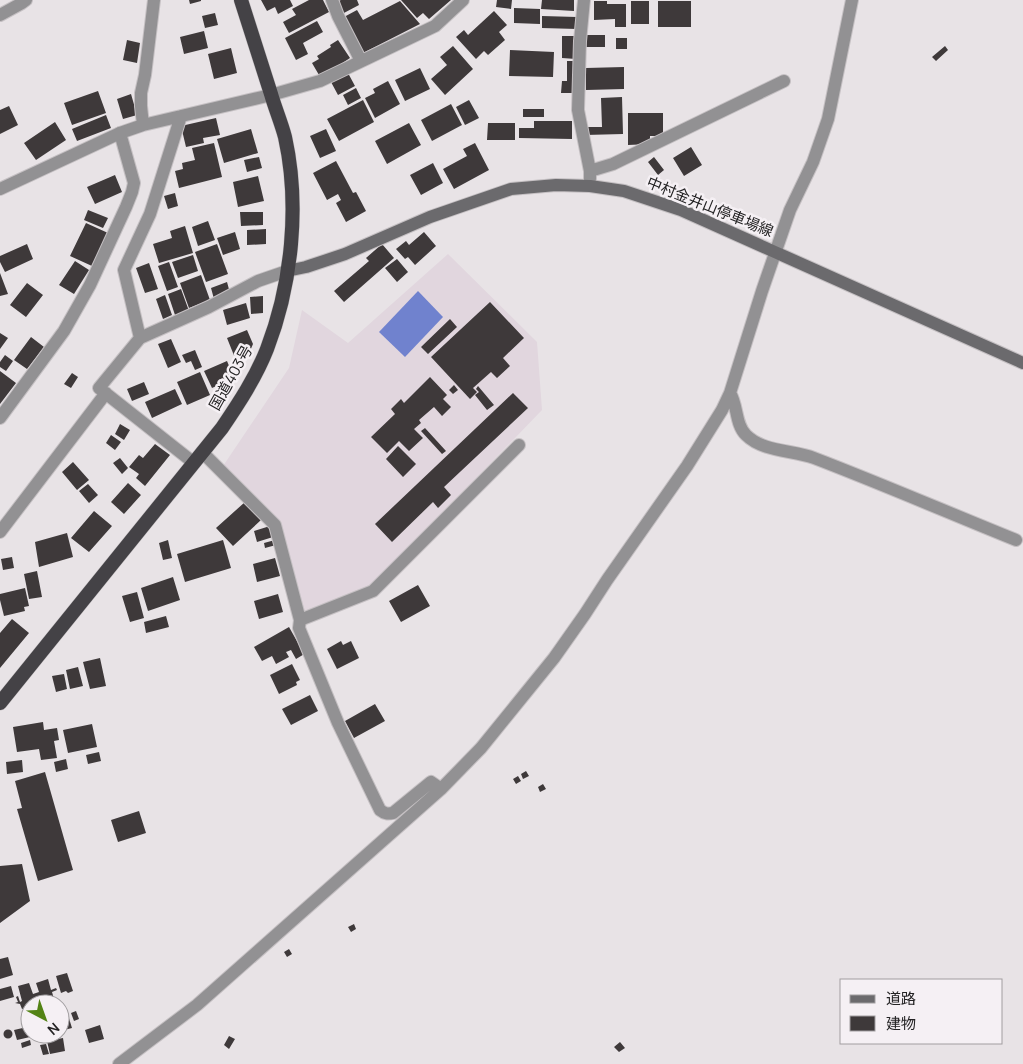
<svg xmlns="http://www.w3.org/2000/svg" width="1023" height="1064" viewBox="0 0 1023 1064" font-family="Manrope,'Noto Sans JP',sans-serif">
  <rect width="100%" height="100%" fill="#e8e3e6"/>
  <path fill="#e1d6de" d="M448 254 537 342 542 410 371 587 308 612 297 607 279 520 221 469 289 368 302 310 348 343Z"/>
  <path fill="#7082ce" d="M418 291 443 317 405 357 379 332Z"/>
  <path fill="#3e393a" d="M189 0H201V1L190 4Z
    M261 0H290L293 6 278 14 275 7 267 11Z
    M309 0H323L329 12 289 33 283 22 296 15 292 9Z
    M341 0H357L359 5 342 14 336 2Z
    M401 0H451L429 19 423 13 417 18Z
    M497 0H512L511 9 496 7Z
    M542 0H574V11L541 9Z
    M400 1 420 24 363 53 344 17 357 10 363 20Z
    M594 1H607V4H626V27H615V19L594 20Z
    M631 1H649V24H631Z
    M658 1H691V27H658Z
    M514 8 540 9V24L514 23Z
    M494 11 507 25 499 32 505 40 488 55 484 51 476 59 456 37 464 30 468 35Z
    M215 13 218 25 205 28 202 16Z
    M542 16 577 17V29L542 28Z
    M317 21 323 32 303 43 308 54 296 60 285 38Z
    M204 31 208 48 184 54 180 37Z
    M583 35H605V47H583Z
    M562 36H576V59L562 58Z
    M616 38H627V49H616Z
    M127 40 140 43 137 63 123 60Z
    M338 40 350 58 326 74 325 72 319 75 312 63 319 59 317 56 331 47 330 45Z
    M453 46 473 69 445 95 431 79 447 65 440 57Z
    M945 46 948 50 936 61 932 57Z
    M231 48 237 73 214 79 208 54Z
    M510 50 554 52 553 77 509 76Z
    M567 61H575V93H561L562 81H567Z
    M624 67V89L586 90V68Z
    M420 68 430 89 405 101 395 80Z
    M348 73 355 86 338 95 331 82Z
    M388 81 400 104 375 118 365 98 375 93 373 89Z
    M356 88 361 98 348 105 343 95Z
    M98 91 106 113 72 125 64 103Z
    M131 94 137 115 123 119 117 99Z
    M622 97 623 134 585 135V127H602L601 98Z
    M363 100 374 122 339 141 327 119Z
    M469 100 479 118 465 125 456 107Z
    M451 104 462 125 432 141 421 120Z
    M9 106 18 125 0 134V110Z
    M523 109H544V117H523Z
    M628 113H663V136H650V144L628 145Z
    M106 115 111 128 77 141 72 129Z
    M216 118 220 135 203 138 204 143 186 147 181 126Z
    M534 121H572V139L519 138V128H534Z
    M55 122 66 140 36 160 24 143Z
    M409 123 421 145 387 164 375 141Z
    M488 123H515V140H487Z
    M251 129 258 153 224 163 217 139Z
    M326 129 336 151 320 158 310 136Z
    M214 143 222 177 179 188 175 171 183 169 182 163 195 160 192 148Z
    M475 143 489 170 454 189 443 169 467 156 463 149Z
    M691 147 702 165 684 176 673 158Z
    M259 157 262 168 247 172 244 160Z
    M654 157 664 170 658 175 648 162Z
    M336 161 353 193 356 192 366 211 346 222 336 203 341 200 338 194 327 200 313 173Z
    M433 163 443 183 421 195 410 175Z
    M115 175 122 192 95 204 87 187Z
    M258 176 264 201 238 207 233 182Z
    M175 193 178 206 168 209 164 196Z
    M88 210 108 218 103 228 84 220Z
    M240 212H263V225L241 226Z
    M208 221 215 240 198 246 192 227Z
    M86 223 108 233 92 266 70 256Z
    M185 226 193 253 159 263 153 244 172 238 170 231Z
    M266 229V244L247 245V230Z
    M235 232 240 249 223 255 217 238Z
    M424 232 436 246 415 265 408 257 405 259 396 249 406 241 409 245Z
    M27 244 33 259 5 272 0 262V256Z
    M217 244 228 274 206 282 195 252Z
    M382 244 394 258 344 302 334 291 369 261 366 258Z
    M193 255 198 271 178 278 172 262Z
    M397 259 408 272 397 282 385 268Z
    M75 261 89 270 74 294 59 285Z
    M169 262 178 287 167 291 158 266Z
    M149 263 158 289 145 293 136 268Z
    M0 273 8 294 0 296Z
    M201 275 210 300 189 308 180 283Z
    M227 282 230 293 214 299 211 288Z
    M27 283 43 295 26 317 10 305Z
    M181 289 189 311 175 315 168 294Z
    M165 295 172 315 163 319 156 299Z
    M263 296V313L251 314 250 297Z
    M490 302 524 338 503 358 510 366 497 378 491 372 473 388 477 392 470 399 431 357Z
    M246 303 250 318 227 325 223 310Z
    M450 319 457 327 428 354 421 347Z
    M247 330 253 344 250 351 235 358 227 338Z
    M0 333 8 338 0 349Z
    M31 337 44 347 27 369 14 360Z
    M171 339 181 362 168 368 158 344Z
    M195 350 202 367 195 370 191 361 186 363 182 355Z
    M5 355 13 361 6 371 0 367V362Z
    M227 361 234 378 212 388 204 371Z
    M0 371 16 383 0 404Z
    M200 372 210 395 187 405 177 382Z
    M72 373 78 377 71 388 64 384Z
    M430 377 447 395 443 399 451 407 442 416 434 407 419 420 421 423 414 429 423 438 409 451 399 441 387 453 371 437 395 414 391 409 401 399 404 403Z
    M144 382 149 394 132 401 127 389Z
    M454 385 458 390 453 394 449 390Z
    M478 386 494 405 487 410 475 395 479 392 476 389Z
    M175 389 182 404 152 418 145 402Z
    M513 393 528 408 444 487 451 495 438 508 433 502 392 542 375 524Z
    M120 424 130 430 124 440 115 434Z
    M425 428 446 451 442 454 421 431Z
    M111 435 121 442 115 450 106 443Z
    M155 444 170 455 145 486 136 478 139 474 129 467 139 455 143 458Z
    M398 446 416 464 403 477 386 459Z
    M120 458 128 468 122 474 113 463Z
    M73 462 89 480 77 490 62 472Z
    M128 483 141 495 124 514 111 502Z
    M88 484 98 495 89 503 79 491Z
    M245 502 261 520 233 546 216 528Z
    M94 511 112 526 89 552 71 538Z
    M270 526 273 537 257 542 254 531Z
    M67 533 73 557 39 567 35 542Z
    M168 540 172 558 163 560 159 543Z
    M223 540 231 568 185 582 177 554Z
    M275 540 276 545 265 548 264 543Z
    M12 557 14 568 3 570 1 559Z
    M275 558 280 576 257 582 253 564Z
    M37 571 42 597 29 599 24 574Z
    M173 577 180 600 148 611 141 588Z
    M418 585 430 606 401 622 389 601Z
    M25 588 29 606 24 607 25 611 4 616 0 600V594Z
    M137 592 144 618 130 622 122 596Z
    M278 594 283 612 259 619 254 601Z
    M166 616 169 627 146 633 144 622Z
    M12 619 29 633 0 668V633Z
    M289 627 298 643 300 642 306 653 296 659 291 650 286 652 289 657 276 664 272 656 262 661 254 647Z
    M341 641 343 645 351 641 359 658 337 669 327 649Z
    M100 658 106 686 90 689 83 662Z
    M292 664 300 680 296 682 297 685 279 694 270 675Z
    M78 667 83 686 70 689 66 670Z
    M64 674 67 689 56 692 52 676Z
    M310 695 318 711 291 725 282 709Z
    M375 704 385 721 354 738 345 721Z
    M43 722 44 730 57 728 59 740 54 741 57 758 41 760 39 749 17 752 13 727Z
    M92 724 97 747 68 753 63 730Z
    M99 752 101 761 88 764 86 755Z
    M66 759 68 769 56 772 54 762Z
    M22 760 23 772 7 774 6 762Z
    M526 771 529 776 523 779 521 774Z
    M45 772 73 870 38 881 17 809 22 808 15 781Z
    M518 776 521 781 516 784 513 779Z
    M543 784 546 789 540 792 538 787Z
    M139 811 146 833 118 842 111 820Z
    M22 864 30 901 0 923V866Z
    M354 924 356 929 351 932 348 927Z
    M289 949 292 954 287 957 284 952Z
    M8 957 13 975 0 979V959Z
    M67 973 73 991 68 993 66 991 61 993 56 976Z
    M48 979 51 990 56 988 57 990 52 992 54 999 41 1003 39 997H35L37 1004H30V1007L22 1009 20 1004 15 1003 18 1002 16 997 18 996 20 1002 22 1001 18 986 29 983 33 994 39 992 36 983Z
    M11 986 14 997 0 1001V989Z
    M76 1011 79 1019 74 1021 71 1013Z
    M68 1015 72 1028 60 1031V1017Z
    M100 1025 104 1039 89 1043 85 1030Z
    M27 1027 30 1037 17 1040 14 1030Z
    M3.5 1034a4.5 4.5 0 1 1 9 0a4.5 4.5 0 1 1-9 0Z
    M33 1034H46V1035L34 1038Z
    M229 1036 235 1039 229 1049 224 1045Z
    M63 1038 65 1051 50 1054 47 1041Z
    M30 1040 31 1045 22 1048 21 1043Z
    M620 1042 625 1048 619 1052 614 1047Z
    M46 1044 49 1054 43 1055 40 1045Z"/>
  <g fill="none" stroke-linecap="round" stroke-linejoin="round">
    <g stroke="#c5c0c3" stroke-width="14">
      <path id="minor" d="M332 0 338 16 361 61
        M584 0 580 41 578 110 590 171V179
        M0 15 22 3 26 0
        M143 125 141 106V93L145 75 154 0
        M590 171 613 164 784 81
        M140 338 124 270 150 214 181 116
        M730 393C738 406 735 424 746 435 763 452 793 450 814 458 882 484 949 513 1016 540
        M0 418 64 331 90 285 126 207 132 192 134 183 120 133 143 125 271 95 320 81 435 26 463 0
        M202 452 275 525 300 620 373 591 519 445
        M194 463 99 388 140 338 209 307 258 281 287 271
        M0 532 106 393
        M300 620 299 628 338 723 380 810C385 814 388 814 393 813L431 782 441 789
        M119 1064 197 1005 441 789 481 748 554 658 585 614 607 580 687 466 722 410 730 393 762 291 790 210 813 162 828 119 852 0"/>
    </g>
    <g stroke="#c5c0c3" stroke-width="14">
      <path id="tertiary" d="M0 189 120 133"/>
    </g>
    <g stroke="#c5c0c3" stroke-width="14">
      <path id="secondary" d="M287 271 306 267 345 254 430 217 511 189 556 185 590 186 624 191 681 210 1023 363"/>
    </g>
    <g stroke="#c5c0c3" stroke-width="15">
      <path id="trunk" d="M0 703 222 428C239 403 256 377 267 349 292 284 300 205 285 137 281 122 275 108 271 94 261 62 251 31 241 0"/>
    </g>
    <use href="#minor" stroke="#929193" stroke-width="12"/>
    <use href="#tertiary" stroke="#929193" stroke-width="12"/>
    <use href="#secondary" stroke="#6b6a6d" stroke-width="12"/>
    <use href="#trunk" stroke="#444246" stroke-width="14"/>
  </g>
  <g text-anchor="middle" stroke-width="5" stroke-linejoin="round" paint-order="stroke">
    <g font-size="15" fill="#232223" stroke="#f5f0f4">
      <text transform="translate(710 207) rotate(22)" y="5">中村金井山停車場線</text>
      <text transform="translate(231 378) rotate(-61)" y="5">国道403号</text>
    </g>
  </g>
  <rect x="840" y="979" width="162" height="65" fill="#f5f0f4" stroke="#a19ea0"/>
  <rect x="850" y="995" width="25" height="8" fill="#6b6a6d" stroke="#a19ea0"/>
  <text x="886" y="1004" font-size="15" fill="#232223">道路</text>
  <rect x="850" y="1016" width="25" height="15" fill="#3e393a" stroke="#a19ea0"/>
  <text x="886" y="1029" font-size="15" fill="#232223">建物</text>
  <g transform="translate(45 1019) rotate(139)"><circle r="24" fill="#f5f0f4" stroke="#a19ea0"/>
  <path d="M0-4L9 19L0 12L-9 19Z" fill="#538315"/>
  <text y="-8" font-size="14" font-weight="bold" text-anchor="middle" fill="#232223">N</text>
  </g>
</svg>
